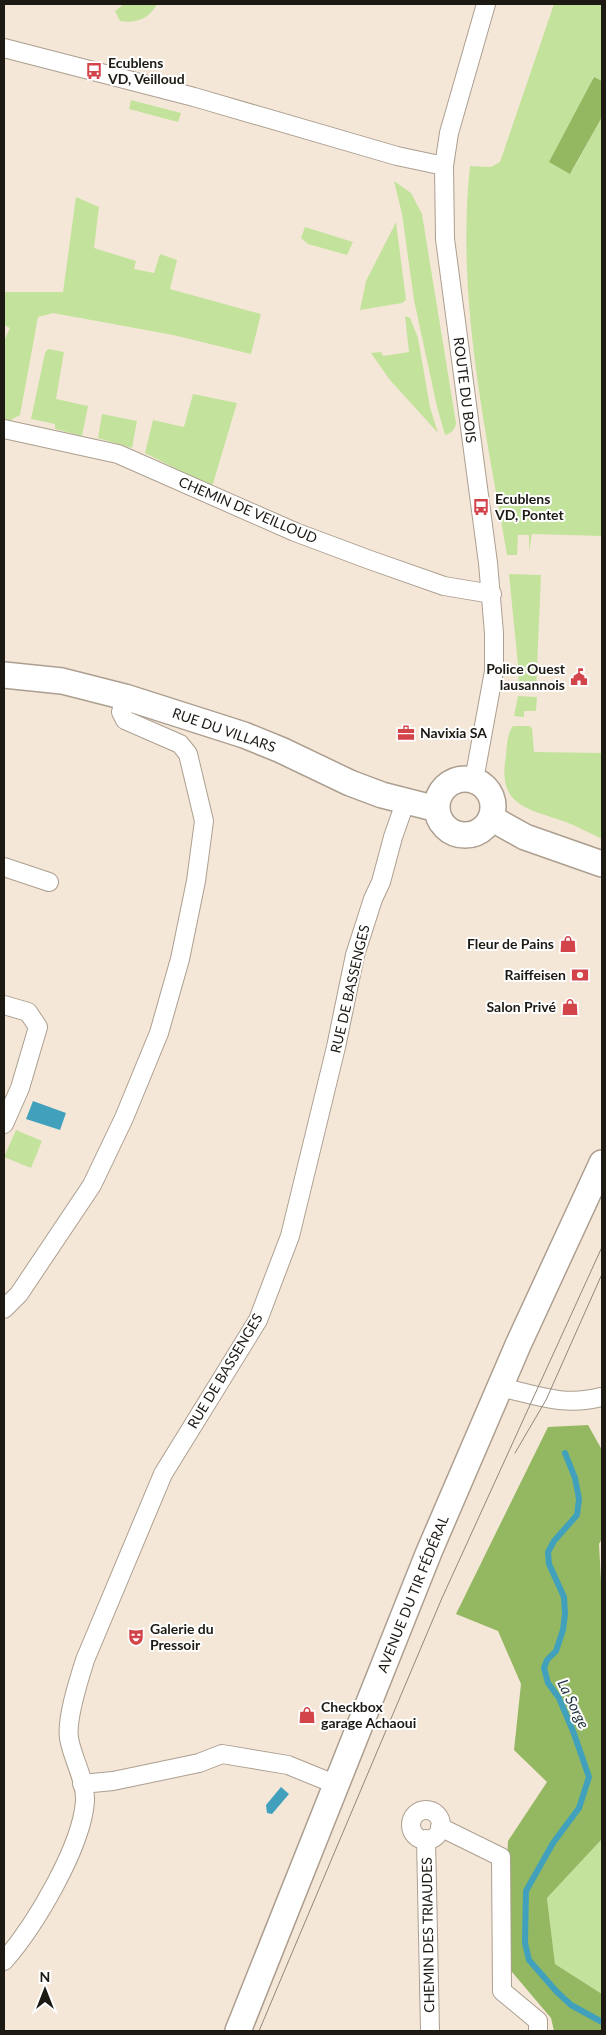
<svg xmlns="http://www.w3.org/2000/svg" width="606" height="2035" viewBox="0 0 606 2035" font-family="Lato,sans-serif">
  <rect width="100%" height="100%" fill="#f5e7d7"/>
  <path fill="#c3e39d" d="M124 4H157C150 18 136 24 120 21L115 11Z
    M554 4H602V81L593 77 571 173 602 117V536L532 534 529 552V535H518L517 555H507C485 426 456 297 470 166L491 167 500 162Z
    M131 100 181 113 178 122 129 109Z
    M394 181 411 193 422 214 456 423C455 429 452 433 445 435L437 407 414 300 402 214Z
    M76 197 99 207 94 248 136 261 134 269 154 273 160 254 177 260 170 289 261 314 251 354 173 335 53 313 38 317 20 415 11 420H4V341L10 328 4 325V292H63Z
    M396 222 406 300 402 303 360 310 366 281Z
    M305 227 353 242 347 255 308 244 301 238Z
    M405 316 410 318 418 338 430 407 438 433 389 379 371 353 381 352 383 356 409 352Z
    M48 349 64 352 56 399 88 406 82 436 55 429V424L31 419 45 353Z
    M193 394 237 403 212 487 145 453 153 420 184 427Z
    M102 414 137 421 132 448 98 438Z
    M509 574 541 575 536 692 519 691 518 665Z
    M518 696 537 697 536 711H524V717L514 716Z
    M513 726H529L532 728 534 752 602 753V839C589 833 577 826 563 821 526 808 497 805 506 756 507 747 507 733 513 726Z
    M16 1130 42 1141 31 1168 4 1157Z
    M602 1839V1994L555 1964 547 1898Z"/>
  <path fill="#93b861" d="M594 77 602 81V117L570 174 549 162Z
    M588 1425 602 1450V1539L599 1544 602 1600V1839L547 1898 555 1964 602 1994V2031H554L551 2018 506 1965V1880L508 1841 547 1782 514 1750 521 1684 498 1631 456 1614 548 1427Z"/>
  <path fill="#41a1bd" d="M33 1101 66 1113 60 1130 26 1119Z
    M281 1787 289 1794 272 1814 267 1813 266 1805Z"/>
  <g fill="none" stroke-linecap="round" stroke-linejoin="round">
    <path stroke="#41a1bd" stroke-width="6" d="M565 1453 575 1478 579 1499 577 1515 554 1541 548 1552 549 1564 564 1597 565 1614 563 1630 556 1651 547 1660 544 1668 548 1683 559 1698 573 1731 589 1777 579 1808 553 1843 526 1891 525 1943 529 1960 556 1991 571 2005 602 2022"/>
    <g stroke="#ac9f90" stroke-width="20">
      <path id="street" d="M4 48 194 97 397 156 444 166
        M4 429 118 454 295 532 370 560 444 586 492 594
        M474 780 494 671V633L488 563 445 239 444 166 449 133 486 4
        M4 867 49 882
        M4 1005 28 1012 38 1027 20 1088 4 1124
        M4 1309 19 1294 92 1185 124 1118 159 1033 180 959 196 881 204 821 188 754 180 744 125 720 121 712 125 697
        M500 1387C536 1395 564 1407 601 1397
        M82 1784 113 1781 199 1763 222 1754 288 1765 337 1785
        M411 1825a15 15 0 1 1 30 0a15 15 0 1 1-30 0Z
        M440 1827 501 1857 502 1991 538 2021V2031
        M426 1839 430 2031
        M4 1961C34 1927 82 1847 85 1801 86 1780 72 1758 69 1738 66 1719 79 1679 85 1660L163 1474 258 1320 290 1236 336 1047 355 955 373 899 381 882 393 837 405 803"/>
    </g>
    <g stroke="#ac9f90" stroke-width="28">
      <path id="secondary" d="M4 675 62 681 125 697 244 735 281 750 350 783 382 795 437 809
        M437 807a28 28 0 1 1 56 0a28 28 0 1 1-56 0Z
        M491 818 525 837 602 864
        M238 2031 429 1552 518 1345 602 1163"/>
    </g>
    <use href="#street" stroke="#fff" stroke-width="18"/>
    <use href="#secondary" stroke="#fff" stroke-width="25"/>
    <path stroke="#90877c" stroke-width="1" d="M515 1453 546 1400 602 1274
      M259 2031 442 1598 602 1247"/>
  </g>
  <defs>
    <g id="bus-bare" transform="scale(1.35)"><path d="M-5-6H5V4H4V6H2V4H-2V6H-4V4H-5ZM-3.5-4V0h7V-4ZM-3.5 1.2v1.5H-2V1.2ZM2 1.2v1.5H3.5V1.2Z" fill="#d3434a" stroke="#fff" stroke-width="2.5" paint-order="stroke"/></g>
    <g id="civic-bare" transform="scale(1.35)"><path d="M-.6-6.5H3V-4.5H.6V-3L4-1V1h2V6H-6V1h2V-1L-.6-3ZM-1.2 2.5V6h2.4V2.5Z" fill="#d3434a" stroke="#fff" stroke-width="2.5" paint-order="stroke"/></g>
    <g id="office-bare" transform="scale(1.35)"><path d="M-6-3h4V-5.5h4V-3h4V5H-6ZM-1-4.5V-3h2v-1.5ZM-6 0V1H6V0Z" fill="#d3434a" stroke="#fff" stroke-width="2.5" paint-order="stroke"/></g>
    <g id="shop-bare" transform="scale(1.35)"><path d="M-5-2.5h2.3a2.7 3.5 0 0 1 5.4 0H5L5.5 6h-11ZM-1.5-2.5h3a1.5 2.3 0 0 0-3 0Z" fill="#d3434a" stroke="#fff" stroke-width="2.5" paint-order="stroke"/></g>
    <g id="bank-bare" transform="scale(1.35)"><path d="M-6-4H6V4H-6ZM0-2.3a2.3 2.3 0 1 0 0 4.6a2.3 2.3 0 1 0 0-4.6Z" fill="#d3434a" stroke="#fff" stroke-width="2.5" paint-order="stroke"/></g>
    <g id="theatre-bare" transform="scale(1.35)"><path d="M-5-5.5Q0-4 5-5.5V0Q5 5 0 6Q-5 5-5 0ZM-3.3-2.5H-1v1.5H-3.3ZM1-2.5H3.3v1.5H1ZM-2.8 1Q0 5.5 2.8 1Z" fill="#d3434a" stroke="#fff" stroke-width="2.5" paint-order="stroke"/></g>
  </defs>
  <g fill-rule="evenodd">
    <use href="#bus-bare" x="94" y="71"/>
    <use href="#bus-bare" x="481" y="507"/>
    <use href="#civic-bare" x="579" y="677"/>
    <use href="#office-bare" x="406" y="733"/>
    <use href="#shop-bare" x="568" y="944"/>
    <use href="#bank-bare" x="580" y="975"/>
    <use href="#shop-bare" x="570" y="1007"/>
    <use href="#theatre-bare" x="136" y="1637"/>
    <use href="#shop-bare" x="307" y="1715"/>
  </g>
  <g text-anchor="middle" stroke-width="4" stroke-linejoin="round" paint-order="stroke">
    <g font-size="14" font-weight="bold" fill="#1d1913" stroke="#fff" text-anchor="start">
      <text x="108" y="68">Ecublens<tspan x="108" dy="16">VD, Veilloud</tspan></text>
      <text x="495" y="504">Ecublens<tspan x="495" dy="16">VD, Pontet</tspan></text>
      <text x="565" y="674" text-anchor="end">Police Ouest<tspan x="565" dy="16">lausannois</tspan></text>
      <text x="420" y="738">Navixia SA</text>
      <text x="554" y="949" text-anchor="end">Fleur de Pains</text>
      <text x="566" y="980" text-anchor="end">Raiffeisen</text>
      <text x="556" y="1012" text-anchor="end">Salon Privé</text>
      <text x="150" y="1634">Galerie du<tspan x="150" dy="16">Pressoir</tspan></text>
      <text x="321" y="1712">Checkbox<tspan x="321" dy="16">garage Achaoui</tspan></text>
    </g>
    <g font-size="14" fill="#1d1913" stroke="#fff">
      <text transform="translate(465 390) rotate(83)" y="5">ROUTE DU BOIS</text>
      <text transform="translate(248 510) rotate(23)" y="5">CHEMIN DE VEILLOUD</text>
      <text transform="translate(224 730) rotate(19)" y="5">RUE DU VILLARS</text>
      <text transform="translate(350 989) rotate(-77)" y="5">RUE DE BASSENGES</text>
      <text transform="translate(225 1371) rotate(-59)" y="5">RUE DE BASSENGES</text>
      <text transform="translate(413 1594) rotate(-68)" y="5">AVENUE DU TIR FÉDÉRAL</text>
      <text transform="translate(428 1935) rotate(-91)" y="5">CHEMIN DES TRIAUDES</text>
    </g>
    <g font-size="15" font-style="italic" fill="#1d3239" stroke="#fff">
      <text transform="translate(573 1704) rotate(64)" y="5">La Sorge</text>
    </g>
  </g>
  <rect width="606" height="2035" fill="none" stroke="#1d1913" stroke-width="10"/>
  <g transform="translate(45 1990)" stroke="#ffffff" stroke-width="4" paint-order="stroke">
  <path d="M0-4L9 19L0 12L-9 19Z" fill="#1d1913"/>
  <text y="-8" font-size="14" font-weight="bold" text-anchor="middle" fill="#1d1913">N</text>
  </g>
</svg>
